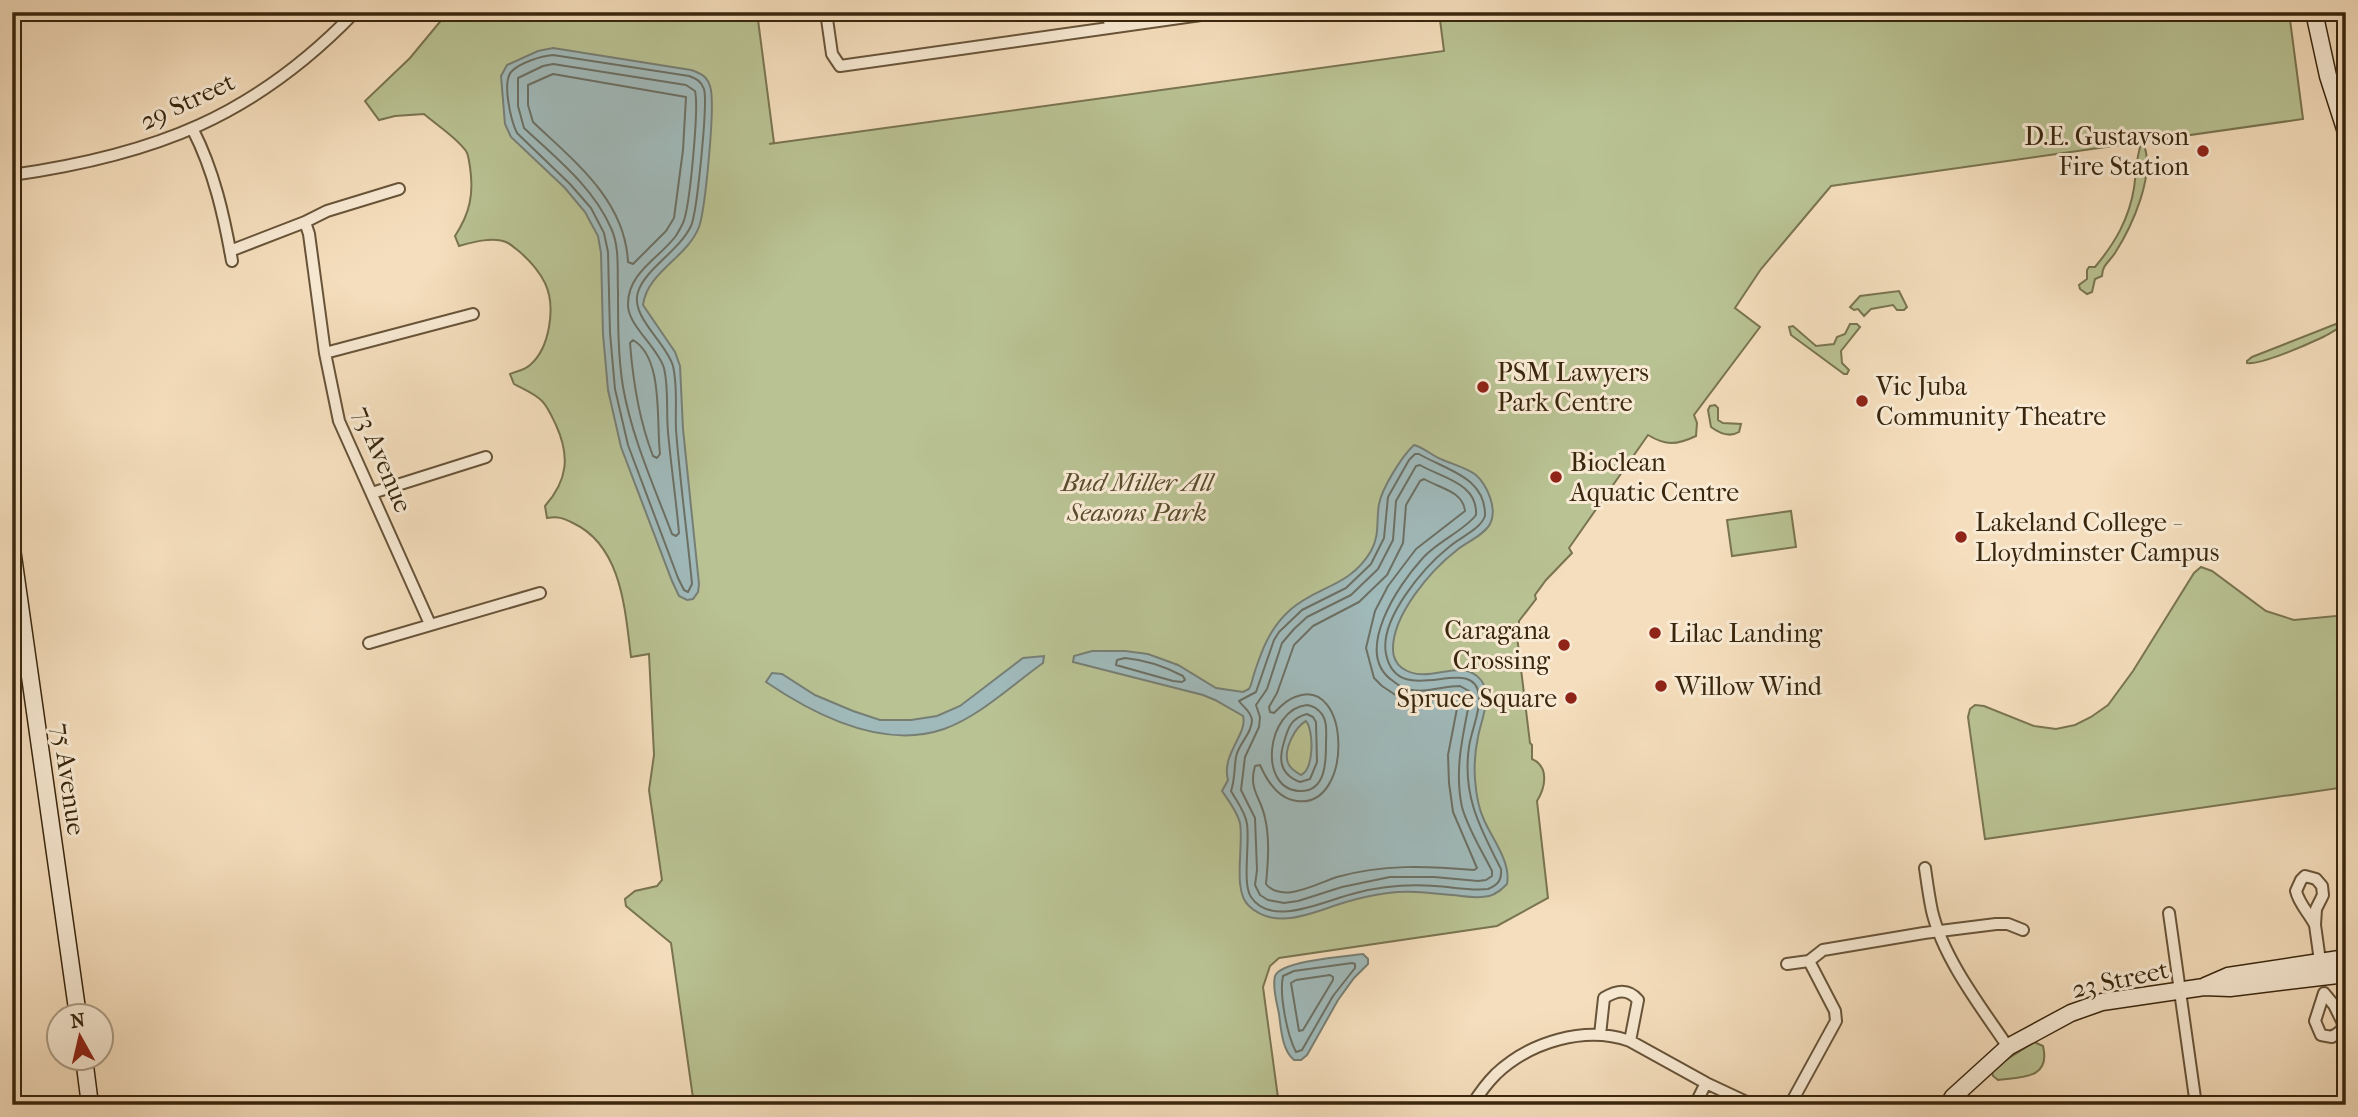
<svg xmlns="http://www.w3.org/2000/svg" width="2358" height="1117" viewBox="0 0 2358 1117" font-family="'IM FELL French Canon',serif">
  <rect width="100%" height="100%" fill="#f5debd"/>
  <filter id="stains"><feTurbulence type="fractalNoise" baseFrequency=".00286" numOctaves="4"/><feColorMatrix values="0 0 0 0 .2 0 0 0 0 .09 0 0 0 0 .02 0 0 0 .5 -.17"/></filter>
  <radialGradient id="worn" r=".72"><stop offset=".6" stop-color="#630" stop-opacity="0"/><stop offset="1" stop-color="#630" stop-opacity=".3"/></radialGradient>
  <path fill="#b9c293" stroke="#797450" stroke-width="2" d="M448 12H757L774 143 769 144 1444 51 1439 12H2289L2303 119 1831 186 1761 269 1735 308 1760 327 1694 415 1697 423 1696 436C1677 445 1666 446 1648 435L1569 548 1572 553 1546 580 1535 595 1536 599 1519 621V626L1516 628 1530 743 1532 745V759C1550 767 1545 788 1537 801L1548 898 1497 926 1279 958 1270 966 1263 987 1279 1105H694L671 943 626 906 625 899 635 891 657 886 662 880 649 790 654 755 649 654 631 657C625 610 622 546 573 523 563 518 558 516 547 518L545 506C568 480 570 456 556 425 552 417 548 407 542 401 534 393 523 389 514 384L510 374C517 371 525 370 530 365 550 348 556 306 545 283 539 271 530 261 521 253 517 250 512 245 508 243 494 236 473 242 459 246L455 236C470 213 474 194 470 167 469 162 469 156 466 151 456 137 438 126 424 114L395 116 379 120 365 101 410 58Z
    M2143 143C2157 173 2131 228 2115 253 2110 261 2102 265 2102 276L2095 279 2092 292 2087 294 2080 289 2079 285 2087 279V270L2089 267H2095C2115 243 2129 219 2134 188 2136 174 2136 158 2141 144Z
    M1899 291 1907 307 1904 310H1897L1893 305 1871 309 1864 316 1858 309 1854 310 1850 307 1860 296Z
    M2346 320V325C2337 328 2330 334 2321 338 2306 345 2261 365 2247 363V361L2252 357Z
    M1850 324H1857L1860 327 1841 351 1842 363 1849 370 1847 374H1844L1791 335 1789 327 1793 326 1816 346 1834 344 1837 337 1845 334Z
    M1715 405 1718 408V420L1723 423 1741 424 1739 432C1729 438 1719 433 1711 427L1708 410 1710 406Z
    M1791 511 1796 547 1732 556 1727 520Z
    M2201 567 2212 571 2266 611 2294 620 2346 615V787L1985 839 1968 717 1970 709 1975 705 1984 706 2034 726 2056 729 2075 725 2091 717 2108 705 2133 671 2194 573Z
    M2034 1042 2043 1046C2051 1079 2022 1077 1998 1080L1993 1076 1992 1072 1995 1067Z"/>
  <path fill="#a0babb" stroke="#777f75" stroke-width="2" fill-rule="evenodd" d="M553 48 691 70C700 73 707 76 710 86 716 103 705 210 699 227 687 258 647 272 643 305L675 352 680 366 683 429 699 584 698 592 693 599 687 600 679 596 672 581 621 447 608 390 603 334 601 253 598 236 585 212 565 188 511 137 505 124 501 76 507 65 538 51Z
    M1414 445C1425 448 1432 456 1443 460 1452 464 1467 468 1476 475 1487 485 1498 509 1490 524 1484 535 1467 542 1457 550 1431 570 1392 615 1393 650 1393 656 1396 664 1402 668 1429 687 1461 655 1481 680 1493 696 1481 720 1478 737 1475 751 1474 765 1475 779 1476 794 1478 807 1484 820 1493 840 1511 862 1507 884 1502 889 1497 894 1489 896 1477 899 1464 896 1452 895 1431 893 1409 890 1388 893 1374 895 1359 898 1346 902 1315 911 1277 932 1249 906 1232 891 1244 846 1240 823 1237 811 1229 801 1222 791L1228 780C1221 754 1248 734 1243 716L1215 700 1203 695 1073 662 1074 656 1092 651H1125L1148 654 1178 665 1216 688 1243 692 1249 689C1252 684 1252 680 1254 674 1262 649 1270 628 1290 610 1317 586 1350 587 1371 551 1380 535 1376 521 1379 504 1382 488 1402 456 1414 445ZM1306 721C1314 731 1314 769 1301 775 1296 772 1290 769 1288 763 1283 750 1295 727 1306 721Z
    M1044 656 1043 663C1012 685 980 716 944 729 883 750 816 716 766 682L772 673 782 674 815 695 853 711 880 720H911L937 716 960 706 1023 658Z
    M1363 954 1368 959V964L1354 978 1338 1000 1307 1055 1301 1060H1294C1282 1050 1281 1029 1279 1014 1277 1003 1272 987 1275 976 1280 961 1347 956 1363 954Z"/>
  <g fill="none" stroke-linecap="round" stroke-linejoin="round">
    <path stroke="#6c7064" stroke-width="2" d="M553 55 689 76C697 79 701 81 704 89 708 103 697 213 691 226 679 251 645 269 638 292 630 317 666 342 673 366 678 387 675 409 676 430 680 481 687 532 692 584L688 592 684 590 678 578 628 445 615 389 610 333 608 252 604 233 591 208 570 184 517 133C511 121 502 83 511 72 519 63 541 56 553 55Z
      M553 64 686 85 695 91C699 107 690 207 683 223 681 227 678 233 675 237 658 259 628 273 628 304 627 325 658 347 664 368 669 389 666 411 668 432 671 466 676 499 679 533L676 536 672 534C654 486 632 438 623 387 618 356 618 323 618 291 617 271 620 247 611 228 593 187 556 158 524 128L518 106V78L543 66Z
      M553 74 686 97 683 150 674 218 666 231 633 264 628 262C625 200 575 162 533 122L528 105V85Z
      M633 340C664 358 656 422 660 454L657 458 653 456C639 420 633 382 630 343Z
      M1415 454H1419C1446 470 1486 477 1485 516 1480 530 1460 537 1449 547 1424 567 1379 619 1386 654 1398 712 1473 651 1479 695 1481 711 1471 731 1469 747 1462 795 1480 828 1501 869 1502 880 1498 885 1488 889 1470 891 1453 887 1435 886 1408 884 1382 886 1356 893 1328 899 1272 929 1251 897 1242 884 1250 843 1247 824 1245 811 1237 802 1231 791 1235 780 1234 769 1236 757 1238 744 1252 734 1252 720 1251 711 1243 707 1239 701L1256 692 1274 640 1279 632 1302 610 1346 588 1371 564 1384 538 1388 497 1409 460Z
      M1420 465C1442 478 1478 483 1476 515 1464 531 1436 542 1422 559 1399 584 1352 653 1393 681 1397 684 1402 688 1407 689 1425 694 1442 686 1460 686L1469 691 1470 699C1463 735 1454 770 1462 807 1468 829 1482 851 1492 871V876L1486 880 1478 881 1434 877H1390L1342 887 1298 901 1284 903 1268 900 1260 895 1255 885 1257 870 1255 818 1241 790 1245 757 1259 727 1260 717 1256 705 1267 689 1282 643 1294 629 1307 617 1351 595 1378 569 1393 540 1396 501 1416 466Z
      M1424 479C1439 488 1463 491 1465 511L1416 549 1388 586 1375 611 1366 648 1374 678 1382 686 1397 696 1408 700 1428 701 1453 696 1459 698 1448 755 1449 783 1453 812 1477 868 1474 870C1427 866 1383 864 1337 877 1318 883 1282 904 1266 884 1268 863 1270 839 1265 818 1261 797 1248 790 1255 766L1260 765C1267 781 1278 799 1297 801 1354 809 1351 674 1295 697 1286 700 1280 707 1274 713L1270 712 1269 707 1277 693 1294 645 1313 626 1359 602 1387 575 1403 543 1406 505 1420 481Z
      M1125 658C1146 660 1164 666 1183 676L1185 680 1182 682 1173 681 1116 665 1117 660Z
      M1307 705C1313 706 1317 708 1321 713 1328 721 1326 735 1326 744 1326 761 1326 791 1301 791 1257 791 1266 709 1307 705Z
      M1307 714 1313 717 1316 722 1317 762 1310 779 1300 782C1281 775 1278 760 1284 742 1288 728 1291 718 1307 714Z
      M1352 963 1355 964V968L1333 996 1302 1050 1296 1052C1287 1035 1279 994 1283 976L1294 971Z
      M1330 975 1333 977V980L1303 1030 1299 1031 1291 983 1296 980Z"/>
    <g stroke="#685439" stroke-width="14">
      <path id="street" d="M826 12 832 54 840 66 1222 12
        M1108 12 1110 28
        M193 130C214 171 224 216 232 261
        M12 175C154 155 254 117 355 12
        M305 222 309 234 325 353 339 421 430 624
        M230 251 305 222 327 211 399 189
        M325 353 473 314
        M372 493 486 457
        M369 643 540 593
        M1925 868C1927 882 1929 897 1932 911 1943 958 1981 1007 2008 1047
        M2305 876 2316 879 2322 886 2323 895 2316 909 2315 925C2309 913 2299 904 2296 891L2301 880Z
        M2169 913 2196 1105
        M2315 925 2321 968
        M1787 964 1809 961 1823 950 1924 933 1996 924H2008L2023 930
        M2324 993 2334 1005 2343 1023 2342 1030 2332 1037 2321 1035 2315 1021Z
        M1600 1035 1604 998C1617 990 1628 988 1638 1000L1630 1041
        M1472 1105C1479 1094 1487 1083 1496 1074 1530 1042 1585 1025 1630 1041L1706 1083 1753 1105
        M1695 1105 1706 1083
        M1790 1105 1836 1021 1835 1011 1809 961"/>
    </g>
    <g stroke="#39260d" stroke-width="19">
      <path id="secondary" d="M2314 12 2328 76 2346 132
        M12 549 78 1016
        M2205 986 2228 976 2346 958
        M84 1058 90 1105
        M1948 1105 1953 1097 2008 1047 2071 1013 2102 1002 2204 987 2230 988 2346 974"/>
    </g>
    <use href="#street" stroke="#f8ead4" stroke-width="10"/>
    <use href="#secondary" stroke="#f8ead4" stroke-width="16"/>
  </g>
  <g fill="#8f2418" stroke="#f8ead4" stroke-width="2.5">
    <circle cx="2203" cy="151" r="7"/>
    <circle cx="1483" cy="387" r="7"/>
    <circle cx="1862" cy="401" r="7"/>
    <circle cx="1556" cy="477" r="7"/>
    <circle cx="1961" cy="537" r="7"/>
    <circle cx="1655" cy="633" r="7"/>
    <circle cx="1564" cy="645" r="7"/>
    <circle cx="1661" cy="686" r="7"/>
    <circle cx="1571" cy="698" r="7"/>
  </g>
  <g text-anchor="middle" stroke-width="6" stroke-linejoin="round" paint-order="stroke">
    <g font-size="26" fill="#39260d" stroke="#f8ead4">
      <text transform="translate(187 101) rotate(-25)" y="9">29 Street</text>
      <text transform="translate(383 459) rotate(67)" y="9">73 Avenue</text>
      <text transform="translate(69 779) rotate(82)" y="9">75 Avenue</text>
      <text transform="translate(2120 979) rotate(-12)" y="9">23 Street</text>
    </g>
    <g font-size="26" fill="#39260d" stroke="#f8ead4" text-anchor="start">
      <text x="2189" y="145" text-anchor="end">D.E. Gustavson<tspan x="2189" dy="30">Fire Station</tspan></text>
      <text x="1497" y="381">PSM Lawyers<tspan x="1497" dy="30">Park Centre</tspan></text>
      <text x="1876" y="395">Vic Juba<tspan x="1876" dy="30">Community Theatre</tspan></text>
      <text x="1570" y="471">Bioclean<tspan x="1570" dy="30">Aquatic Centre</tspan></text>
      <text x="1975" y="531">Lakeland College -<tspan x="1975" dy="30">Lloydminster Campus</tspan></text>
      <text x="1550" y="639" text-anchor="end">Caragana<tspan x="1550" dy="30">Crossing</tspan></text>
      <text x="1669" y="642">Lilac Landing</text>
      <text x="1675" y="695">Willow Wind</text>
      <text x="1557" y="707" text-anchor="end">Spruce Square</text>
    </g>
    <g font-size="26" font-style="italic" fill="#594d2e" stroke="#f8ead4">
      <text x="1137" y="491">Bud Miller All<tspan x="1137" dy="30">Seasons Park</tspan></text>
    </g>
  </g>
  <rect width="2358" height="1117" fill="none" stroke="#f5debd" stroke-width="42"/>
  <rect x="14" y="14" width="2330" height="1089" fill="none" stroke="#39260d" stroke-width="3.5"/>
  <rect x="21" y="21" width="2316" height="1075" fill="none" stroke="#39260d" stroke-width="2"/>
  <g transform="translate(80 1037) rotate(352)"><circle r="33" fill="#f8ead4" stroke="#ac9c84" stroke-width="2"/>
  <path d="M0-5L12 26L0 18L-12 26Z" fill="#8f2418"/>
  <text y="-10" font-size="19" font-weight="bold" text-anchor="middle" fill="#39260d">N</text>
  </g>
  <rect width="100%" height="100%" filter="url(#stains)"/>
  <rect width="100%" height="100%" fill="url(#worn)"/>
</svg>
